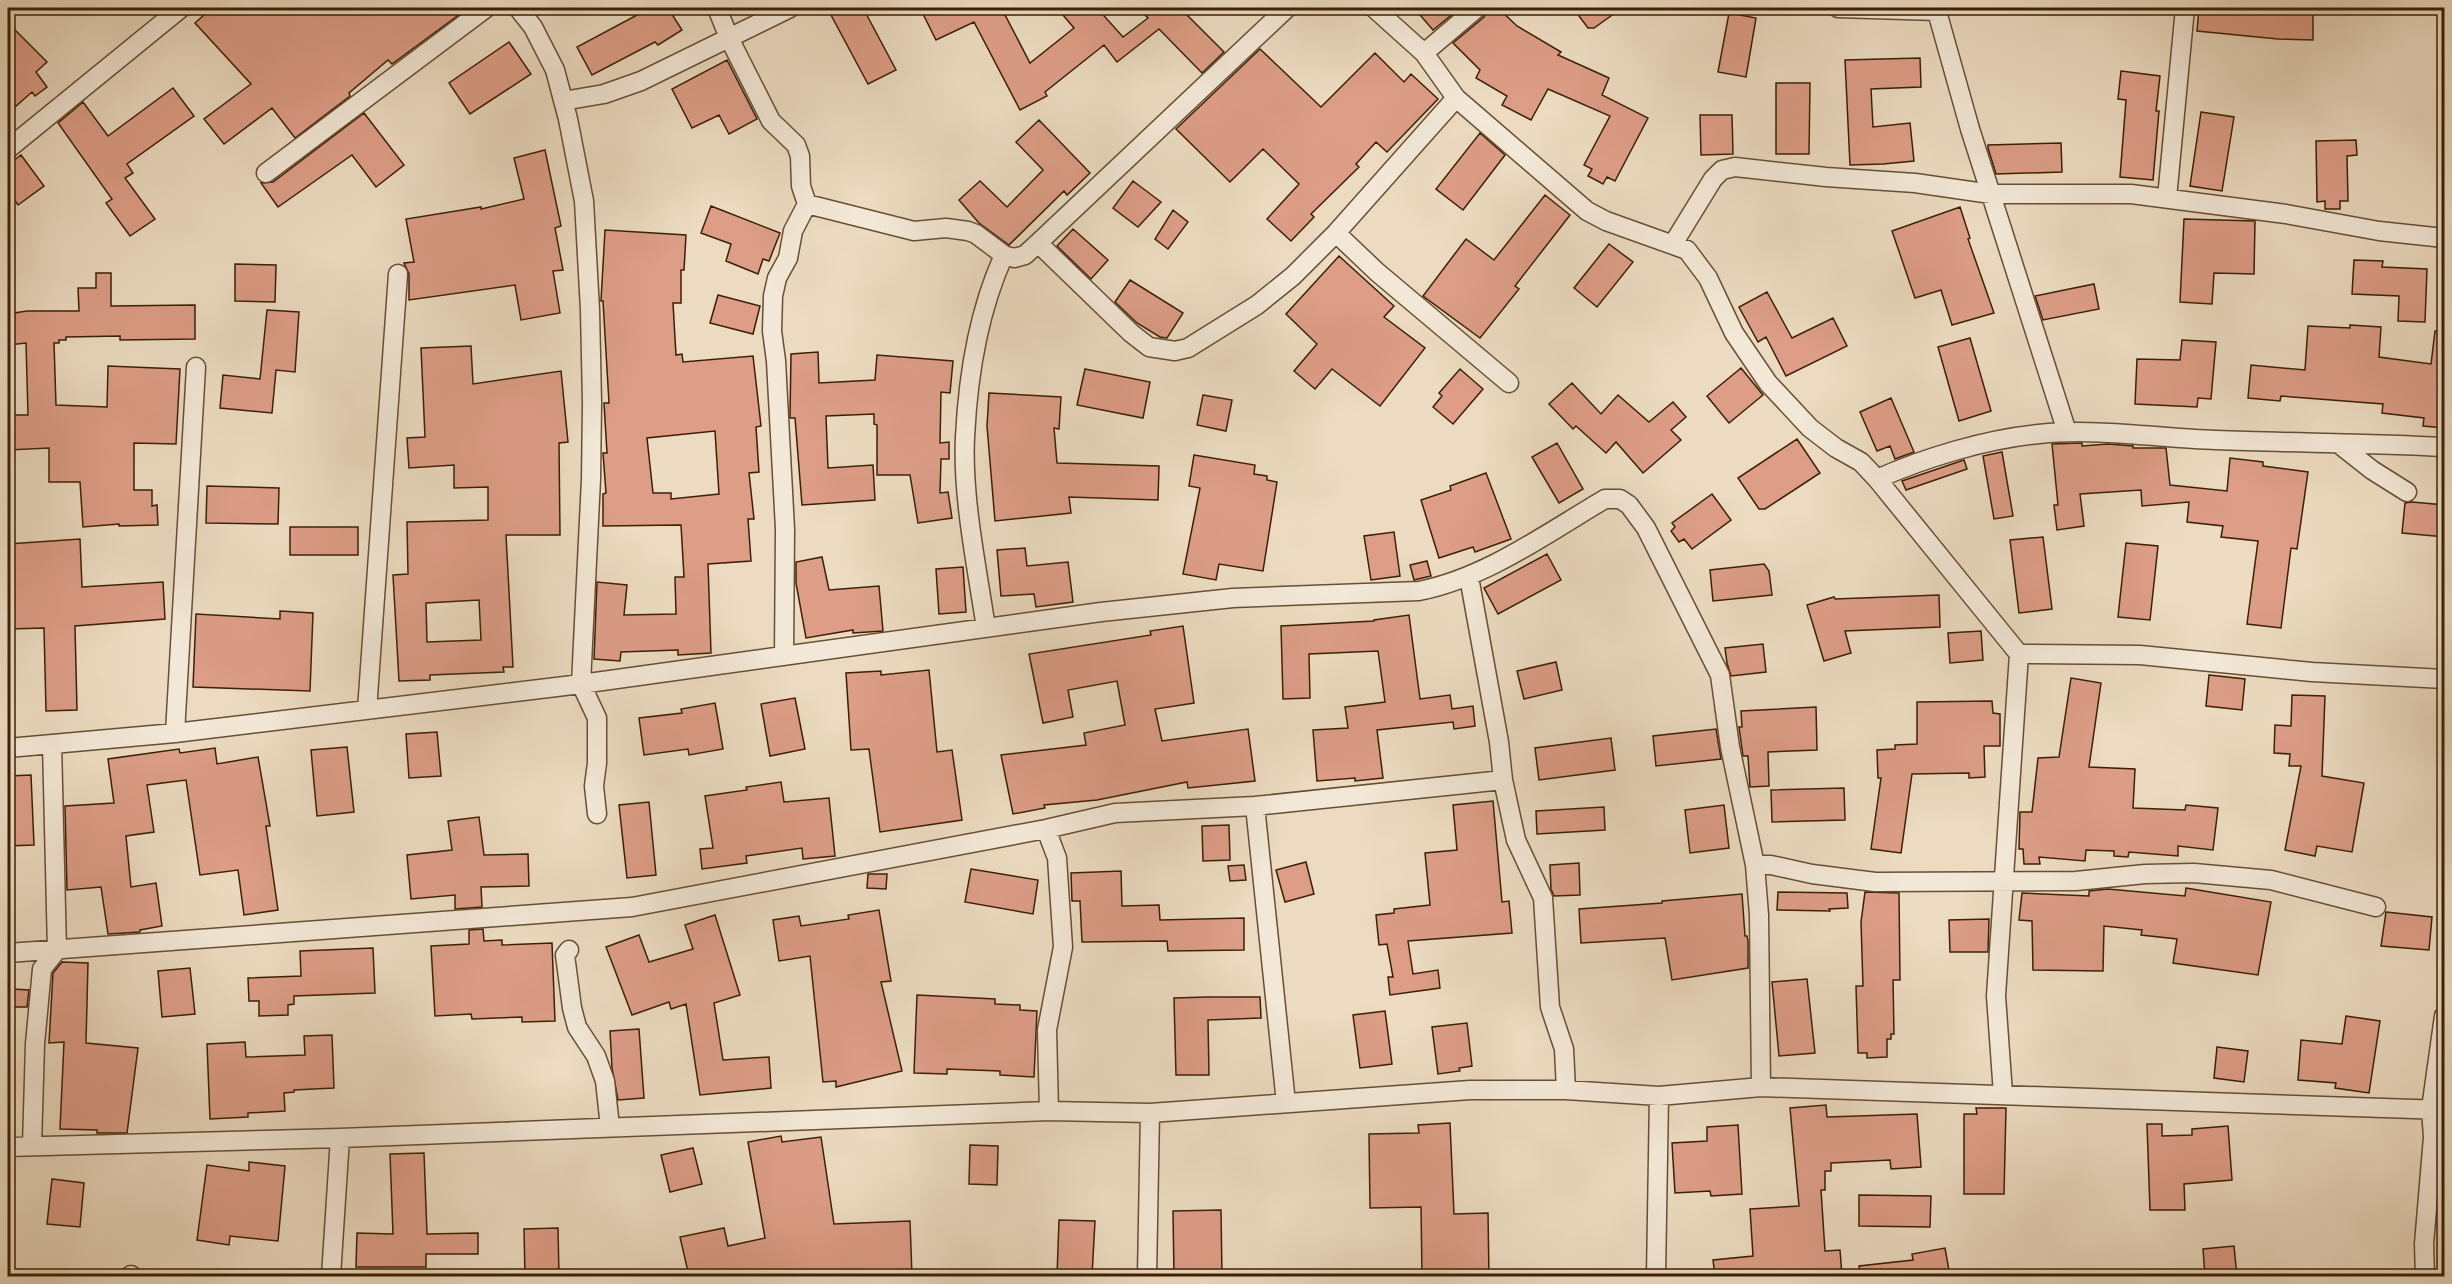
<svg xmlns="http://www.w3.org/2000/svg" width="2452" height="1284" viewBox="0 0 2452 1284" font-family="Vollkorn,serif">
  <rect width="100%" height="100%" fill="#ecdbc1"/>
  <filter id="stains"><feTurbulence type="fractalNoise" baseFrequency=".00333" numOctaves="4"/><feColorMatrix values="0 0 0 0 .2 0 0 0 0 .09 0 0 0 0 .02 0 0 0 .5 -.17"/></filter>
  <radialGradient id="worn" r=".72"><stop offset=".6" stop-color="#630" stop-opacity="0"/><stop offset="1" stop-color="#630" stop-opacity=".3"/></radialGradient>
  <path fill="#dd9d87" stroke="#3b2004" stroke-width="1.5" fill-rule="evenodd" d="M212 8H468L392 64 388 60 349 93 350 96 295 138 272 108 224 144 204 119 251 84 195 23Z
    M634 8H668L682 30 658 45 655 42 592 75 577 47 639 14Z
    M845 8H863L896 70 868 84 831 15Z
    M920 8H1004L1002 9 1030 63 1074 28 1057 8H1097L1123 37 1148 18 1138 8H1180L1224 52 1202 73 1159 29 1117 62 1104 45 1045 92 1047 96 1020 110 974 22 936 40Z
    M1414 8H1460L1433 30Z
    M1488 8H1498L1517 26 1561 52 1558 55 1609 78 1602 95 1648 118 1615 181 1607 177 1603 184 1588 176 1592 169 1584 165 1610 116 1548 89 1531 120 1502 105 1507 96 1476 78 1480 70 1453 43 1484 17Z
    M1573 8H1622L1594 28H1588Z
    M2199 8H2313V40L2278 39 2197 31Z
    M1729 13 1756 18 1746 77 1718 72Z
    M8 23 47 62 36 72 47 87 35 96 32 92 8 113Z
    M509 42 531 74 470 114 449 83Z
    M1260 49 1321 107 1375 53 1404 82 1411 74 1438 99 1387 152 1376 142 1356 164 1359 167 1311 214 1314 217 1291 241 1267 219 1299 184 1263 149 1230 182 1176 129Z
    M1920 58 1921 87 1871 89 1873 127 1910 123 1914 161 1883 164 1850 165 1845 60Z
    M727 60 757 119 729 134 719 115 692 128 672 89Z
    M2121 71 2160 76 2156 111H2159L2153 180 2120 177 2126 100 2118 99Z
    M1776 83H1810L1809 154H1776Z
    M173 88 194 116 127 164 133 173 125 178 155 219 130 236 106 203 112 199 58 123 83 102 108 136Z
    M2201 112 2234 117 2222 191 2190 186Z
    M364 113 404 165 376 187 352 155 278 207 261 183 273 182Z
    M1700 115H1732L1733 154 1701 155Z
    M1039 120 1090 173 1067 195 1064 191 1009 245 979 223 959 200 980 181 1007 207 1043 170 1016 142Z
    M1480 133 1505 155 1463 210 1436 189Z
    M2356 140 2357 155 2347 156 2348 201H2340V209H2325V201L2317 202 2316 141Z
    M2061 143 2062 172 1996 174 1988 148V145Z
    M545 150 561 226 555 228 563 270 553 271 560 313 521 320 515 285 409 300V274L404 263 414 262 406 219 481 207V209L524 199 514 158Z
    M21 155 44 186 18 205 8 190V165Z
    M1133 181 1161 202 1138 227 1113 208Z
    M1545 195 1570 215 1515 286 1519 289 1480 338 1423 296 1466 239 1494 260Z
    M711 206 780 233 769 261 763 259 758 274 726 261 731 244 701 233Z
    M1960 207 1970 238 1968 239 1994 313 1952 325 1941 290 1915 298 1892 231Z
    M1173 210 1188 222 1168 249 1155 239Z
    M2184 219 2255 221 2254 274 2214 273 2212 304 2180 302Z
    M1073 229 1108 260 1091 279 1057 246Z
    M605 230 686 235 684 270H681V303H673L676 355 682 354 683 362 753 356 761 426 756 427 759 472 749 473 754 519H748L751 561 708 564 711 653 678 655V650L621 652 620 661 594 659 597 582 627 585 624 615 676 614 675 577H684L681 525 603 526V494L606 493 603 453H607L604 403H609L603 301H601ZM715 431 719 494 671 499V493H653L647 438Z
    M1609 244 1633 262 1597 307 1574 288Z
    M1339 256 1394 306 1384 317 1425 348 1380 406 1332 369 1315 389 1294 371 1317 344 1286 314Z
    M2354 260 2383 261 2382 267 2427 269 2425 322 2398 321 2399 296 2352 294Z
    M235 264 276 265 275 302 235 301Z
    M96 273H111V306L195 305V339L120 340V336L66 337V340H59V343H54L56 405 107 407 108 366 180 369 176 444 134 443V490H152V506L157 505 158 525 119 526V524L83 527 80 482H49V448L8 450V415H28L26 343 8 345V314L27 311H79L78 288H96Z
    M1130 280 1183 313 1167 338 1160 337 1137 323 1115 302Z
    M2094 284 2099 309 2043 320 2035 296Z
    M1767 292 1792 338 1833 318 1847 346 1786 376 1766 337 1758 342 1739 307Z
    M718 295 760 306 753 334 710 323Z
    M267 310 299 312 295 372 276 370 272 413 220 408 223 375 260 379Z
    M2350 325 2381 327 2379 357 2431 364 2435 331H2445V428L2423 426 2424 418 2382 413 2383 404 2281 396 2280 401 2248 398 2251 365 2305 370 2308 326 2350 328Z
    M1970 338 1991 411 1959 421 1938 347Z
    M2182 340 2216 342 2211 399 2198 398 2197 407 2135 404 2137 359 2180 360Z
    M471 346 473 384 561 371 568 442 559 443 560 535H506L513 667H503L504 672 430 675V680L399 681 393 575 408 574 407 522 488 520V487L454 488V465L409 468 407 438 425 437 421 348ZM479 600 481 640 427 642 426 603Z
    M818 352 819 383 875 380 877 355 953 361 950 393 941 392 940 443 949 442V459H941L940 493 948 492 952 518 918 523 910 475H877V425L874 424V414L826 416 828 468 873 465 875 500 802 505 795 418H790L791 354Z
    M1741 368 1763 395 1729 423 1707 396Z
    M1085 369 1150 382 1143 418 1077 405Z
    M1460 369 1483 389 1453 424 1433 407 1442 396 1439 393Z
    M1572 383 1601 414 1618 395 1649 422 1673 402 1686 417 1671 430 1681 440 1643 473 1616 442 1606 453 1576 426 1573 429 1549 404Z
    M989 393 1061 397 1059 429 1054 428 1057 463 1159 466 1158 500 1069 497 1071 513 995 521 987 426Z
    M1203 395 1232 400 1226 431 1197 425Z
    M1891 398 1914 452 1895 459 1890 446 1877 451 1860 412Z
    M1797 439 1820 473 1765 509H1759L1738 478Z
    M1557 443 1583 489 1559 503 1532 457Z
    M2082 443V446L2108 444 2133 446V448H2166L2170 485 2227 491 2230 458 2263 462V466L2308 472 2297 549 2291 548 2281 628 2247 624 2258 541 2221 537 2223 526 2187 522 2189 502 2142 506 2141 490 2080 494 2084 526 2057 530 2054 505H2058L2052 444Z
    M2002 452 2013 516 1994 519 1983 456Z
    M1194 455 1255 465 1254 474 1267 476V480L1277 482 1263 571 1219 564 1216 580 1183 574 1200 488 1189 486Z
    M1964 460 1967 469 1906 490 1902 481Z
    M1486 473 1511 539 1475 552 1473 547 1439 558 1421 500 1451 490 1450 486Z
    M207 486 279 488 278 524 206 523Z
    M1712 494 1731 520 1692 549 1684 539 1679 542 1671 531 1675 527 1672 523Z
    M2412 502 2445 505V537L2402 533 2405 503Z
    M290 527H358V555H290Z
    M1394 532 1400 576 1371 580 1364 536Z
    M2043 537 2052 609 2019 613 2010 540Z
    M80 539 82 587 163 582 165 619 75 626 77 710 46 711 44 628 8 629V544Z
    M2126 543 2158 546 2150 620 2118 617Z
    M1025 548 1027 566 1068 562 1073 602 1036 607 1034 594 1001 596 997 550Z
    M1547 554 1561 580 1498 614 1484 588Z
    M822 557 829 590 879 586 883 631 853 633V630L806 638 796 583V562Z
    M1427 561 1431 576 1414 580 1410 565Z
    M1764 564 1769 571 1772 595 1713 601 1710 570Z
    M963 567 966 612 939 614 936 569Z
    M1939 595 1940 627 1845 631 1851 653 1824 661 1807 605 1834 597 1835 599Z
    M280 611 313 613 310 691 193 687 196 614 280 619Z
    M1409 615 1420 699 1450 695 1452 709 1473 706 1475 726 1454 729 1453 722 1377 730 1383 778 1355 781V778L1317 781 1313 730 1348 728 1345 707 1385 702 1378 651 1309 654 1310 698 1283 699 1281 626 1374 621V620Z
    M1183 626 1194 703 1155 709 1162 741 1248 729 1255 781 1188 788 1187 782 1097 800 1044 805 1045 808 1013 814 1001 755 1086 745 1084 733 1125 725 1117 681 1068 690 1073 717 1043 723 1029 654 1151 635 1150 631Z
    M1981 631 1983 660 1950 663 1948 633Z
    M1763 644 1766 672 1731 676 1727 663 1725 648Z
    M1556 662 1562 690 1524 699 1517 671Z
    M929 670 937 752 952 750 962 820 880 832 869 749 851 750 846 673 881 671V675Z
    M2209 675 2245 679 2242 710 2206 706Z
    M2071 678 2101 683 2089 767 2135 769 2133 808 2185 810 2186 805 2218 808 2213 850 2178 846V856L2129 852 2128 857 2114 856V851L2086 850 2085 861 2039 857 2040 864H2024L2023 849H2019L2020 812H2032L2038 758 2059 757Z
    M2292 695 2325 696 2322 776 2364 783 2352 852 2317 846 2315 856 2285 850 2301 766H2289L2290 754 2274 753 2275 725 2291 726Z
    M795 698 805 749 770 756 761 704Z
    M1992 701 1993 713 2000 714V746H1984L1985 777 1969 778V773L1912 774 1901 853 1871 849 1881 778H1878L1877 750 1895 749V745L1917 744V702Z
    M715 703 723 749 689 755 688 749 644 755 639 718 682 713 681 709Z
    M1816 707 1817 750 1768 752 1769 786 1750 787 1748 756H1743L1739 727H1742L1741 711Z
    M1716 729 1721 759 1656 766 1653 736Z
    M437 732 441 776 409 778 406 734Z
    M1611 738 1615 770 1539 780 1535 748Z
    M347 747 354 812 317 816 311 750Z
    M215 748 217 764 258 757 270 826H266L278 910 244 915 238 870 200 875 186 780 147 785 154 832 126 836 131 887 156 883 162 926 140 930V932L108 934 101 887 67 890 65 806 114 803 108 759 179 749 180 753Z
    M31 775 34 845 8 846V776Z
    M781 782 784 802 829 798 835 856 803 859 802 848 746 856 747 863 702 869 700 849 713 848 705 796 747 790 746 787Z
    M1844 788 1845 820 1772 822 1771 790Z
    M1493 801 1502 902 1509 901 1512 933 1408 941 1413 974 1438 970 1440 988 1390 995 1388 977H1393L1387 944 1379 945 1376 915 1394 913V909L1430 905 1425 853 1457 850 1453 805Z
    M649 802 656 875 627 878 619 805Z
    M1724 805 1729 848 1690 853 1685 810Z
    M1604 807 1605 830 1537 834 1536 811Z
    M479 817 484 855 528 854 529 886 481 887 482 907 455 909V895L411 899 407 855 452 850 448 821Z
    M1229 825 1230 860 1203 861 1202 826Z
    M1306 862 1314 894 1285 902 1276 870Z
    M1579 863 1580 895 1554 896 1551 889 1550 865Z
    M1244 865 1246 880 1230 881 1228 866Z
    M971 869 1038 880 1033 914 965 902Z
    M1121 871 1122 906 1159 905 1160 920 1244 918V950L1168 951 1167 941 1082 942 1080 901H1072L1071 873Z
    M868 874H887L886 889 867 888Z
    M2186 888 2271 902 2258 975 2173 963 2177 939 2141 935 2142 930 2104 926 2103 971 2033 970 2032 921 2019 920 2022 893 2089 896V891L2108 889 2185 896Z
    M1778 892 1847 893 1848 908 1829 909 1830 911 1777 910Z
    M1865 892 1899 893 1900 980H1893L1894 1034H1891V1039H1887V1057L1867 1058V1053H1858L1856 986H1863L1861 922Z
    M1742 894 1745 936H1747L1748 941V968L1672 980 1665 938 1581 943 1579 909 1662 903V901Z
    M879 910 891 981 881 982 902 1071 836 1087V1081L823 1082 810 956 779 961 773 920 799 916 801 926 849 919 848 915Z
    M2386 912 2432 917 2429 950 2381 946Z
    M715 915 740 995 714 1003 723 1060 769 1057 771 1088 700 1095 686 1004 671 1009 669 1002 632 1015 606 947 639 935 649 962 693 949 685 925Z
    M1989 919 1988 952H1950L1949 920Z
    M483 929 484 941 502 940V945L552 943 555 1021 522 1022V1017L472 1019 471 1014 435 1016 431 946 469 944V930Z
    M373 948 375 993 294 996V1004L288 1005V1015L259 1016V1001H249L248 978 301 976 300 951Z
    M62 962 88 963 86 1043 138 1048 127 1133H97V1130L60 1129 64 1042 49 1043 53 973Z
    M190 968 195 1014 162 1017 158 971Z
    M1807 979 1815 1053 1779 1056 1772 982Z
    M12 989 29 990 27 1007H12Z
    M917 995 995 999V1004L1020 1005V1010L1037 1011 1034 1077 1000 1075V1071L947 1069V1074L914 1073Z
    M1207 997H1260L1261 1018 1208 1020 1209 1075H1176L1174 998Z
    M1385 1011 1392 1064 1360 1068 1353 1015Z
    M2346 1016 2380 1021 2369 1093 2335 1088 2336 1083 2298 1080 2301 1040 2342 1044Z
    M1467 1023 1472 1066 1459 1068 1460 1071 1438 1074 1432 1027Z
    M639 1029 644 1098 618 1100 612 1068 610 1031Z
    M332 1035 334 1088 294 1090V1092L284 1093 285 1111 248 1113V1117L210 1119 207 1044 245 1042 246 1057 305 1055 304 1036Z
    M2217 1047 2248 1051 2244 1082 2214 1078Z
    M1826 1105 1827 1117 1917 1114 1921 1167 1891 1169 1890 1160 1831 1163V1171H1825V1190H1821L1825 1251 1840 1250 1842 1276H1715L1713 1260 1753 1256 1750 1209 1799 1206 1790 1108Z
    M1976 1108H2006L2004 1194H1964V1114H1977Z
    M1450 1123 1454 1214 1488 1213 1489 1276H1422L1421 1207 1370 1208 1369 1134 1419 1133 1418 1125Z
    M2147 1124H2162V1136L2192 1135V1129L2228 1126 2232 1180 2184 1184 2185 1210H2150Z
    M1738 1125 1742 1194 1711 1196 1710 1191 1675 1193 1672 1143 1707 1141V1127Z
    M781 1136 782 1142 821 1137 834 1224 910 1221 912 1276H689L680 1237 724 1228 728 1246 765 1238 748 1142Z
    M970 1145 998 1146 997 1185 969 1184Z
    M693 1148 702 1184 670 1192 661 1155Z
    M424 1153 427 1234 478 1233V1254H426V1267H356L357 1233 393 1234 390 1154Z
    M249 1162 285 1166 278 1241 230 1236 229 1245 197 1240 207 1165 249 1171Z
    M52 1179 84 1183 80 1227 47 1224Z
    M1859 1195 1931 1196 1930 1227 1859 1226Z
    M1221 1210 1222 1276H1174L1173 1211Z
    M1059 1220 1095 1221 1092 1276H1057Z
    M558 1228 559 1276H525L524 1229Z
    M2234 1246 2237 1276H2205L2203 1249Z
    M1945 1248 1950 1276H1860L1859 1266 1913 1260 1912 1254Z"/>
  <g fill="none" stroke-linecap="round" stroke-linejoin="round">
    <g stroke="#674f33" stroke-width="21">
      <path id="minor" d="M518 8 533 27 555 70 568 119 584 201 590 310 592 403 591 479 581 684 597 718V763L594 786 597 814
        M717 8 729 38 771 121 796 145 800 156 801 186 807 204 914 231 946 228 968 231 976 234 1004 255 1014 258 1025 255 1038 243 1287 8
        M1374 8 1424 53 1456 98 1587 211 1606 221 1687 250 1708 278 1734 333 1768 383 1810 428 1836 448 1861 462 1877 479C1924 458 1986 439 2039 434 2097 428 2158 438 2216 440 2292 443 2369 443 2444 447
        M1838 8 1937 11
        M1936 8 1970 129 2067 432
        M1424 53 1477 8
        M563 101 604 94 641 81 790 8
        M8 149 181 8
        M266 173 486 8
        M2167 198 2185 8
        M1336 233 1377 272 1509 383
        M1038 243 1131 333 1149 347 1175 351 1188 348 1257 305 1293 276 1336 233 1456 98
        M1673 244 1713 179 1722 170 1735 167 1826 177 1915 183 1991 194H2131L2286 214 2379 231 2444 238
        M2339 444 2372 470 2407 492
        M1877 479 2019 654 1996 996 2003 1094
        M1469 577 1499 742 1503 780 1516 840 1543 898 1550 1007 1564 1049 1566 1090
        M986 628C977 568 962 497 965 437 968 375 978 312 1004 255
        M2019 654 2140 655 2312 672 2444 679
        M784 656 785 529 776 361 772 331 773 296 777 278 788 258 793 231 807 204
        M367 710 398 274
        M175 733 196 367
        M8 748 175 733 581 684 1101 612 1233 598 1419 591C1486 578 1547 533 1605 499H1620L1629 505 1646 528 1720 675 1730 747 1755 865 1759 915 1761 1087
        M1255 806 1503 780
        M1046 829 1057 858 1063 947 1047 1030 1049 1111
        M1755 865H1771L1812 874 1875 882 2076 881 2145 874 2194 873 2271 880 2376 907
        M569 950 565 955 572 1008 577 1027 596 1056 605 1081 610 1127
        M8 953 632 907 1046 829 1115 813 1255 806 1286 1103
        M32 1146 35 1044 42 969 57 950 52 744
        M8 1147 340 1138 1049 1111 1150 1113 1470 1090H1566L1659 1096 1761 1087 2444 1110
        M130 1276 131 1275
        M331 1276 340 1138
        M1147 1276 1150 1113
        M1656 1276 1659 1096
        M2425 1276 2424 1244 2433 1137 2431 1109 2444 1016"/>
    </g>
    <use href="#minor" stroke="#f3e8d7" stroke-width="18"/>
  </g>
  <rect width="2452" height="1284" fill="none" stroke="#ecdbc1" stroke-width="30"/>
  <rect x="9" y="9" width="2434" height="1266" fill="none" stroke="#3b2004" stroke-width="3"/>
  <rect x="15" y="15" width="2422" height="1254" fill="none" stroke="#3b2004" stroke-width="1.5"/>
  <rect width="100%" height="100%" filter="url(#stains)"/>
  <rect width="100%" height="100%" fill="url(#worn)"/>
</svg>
